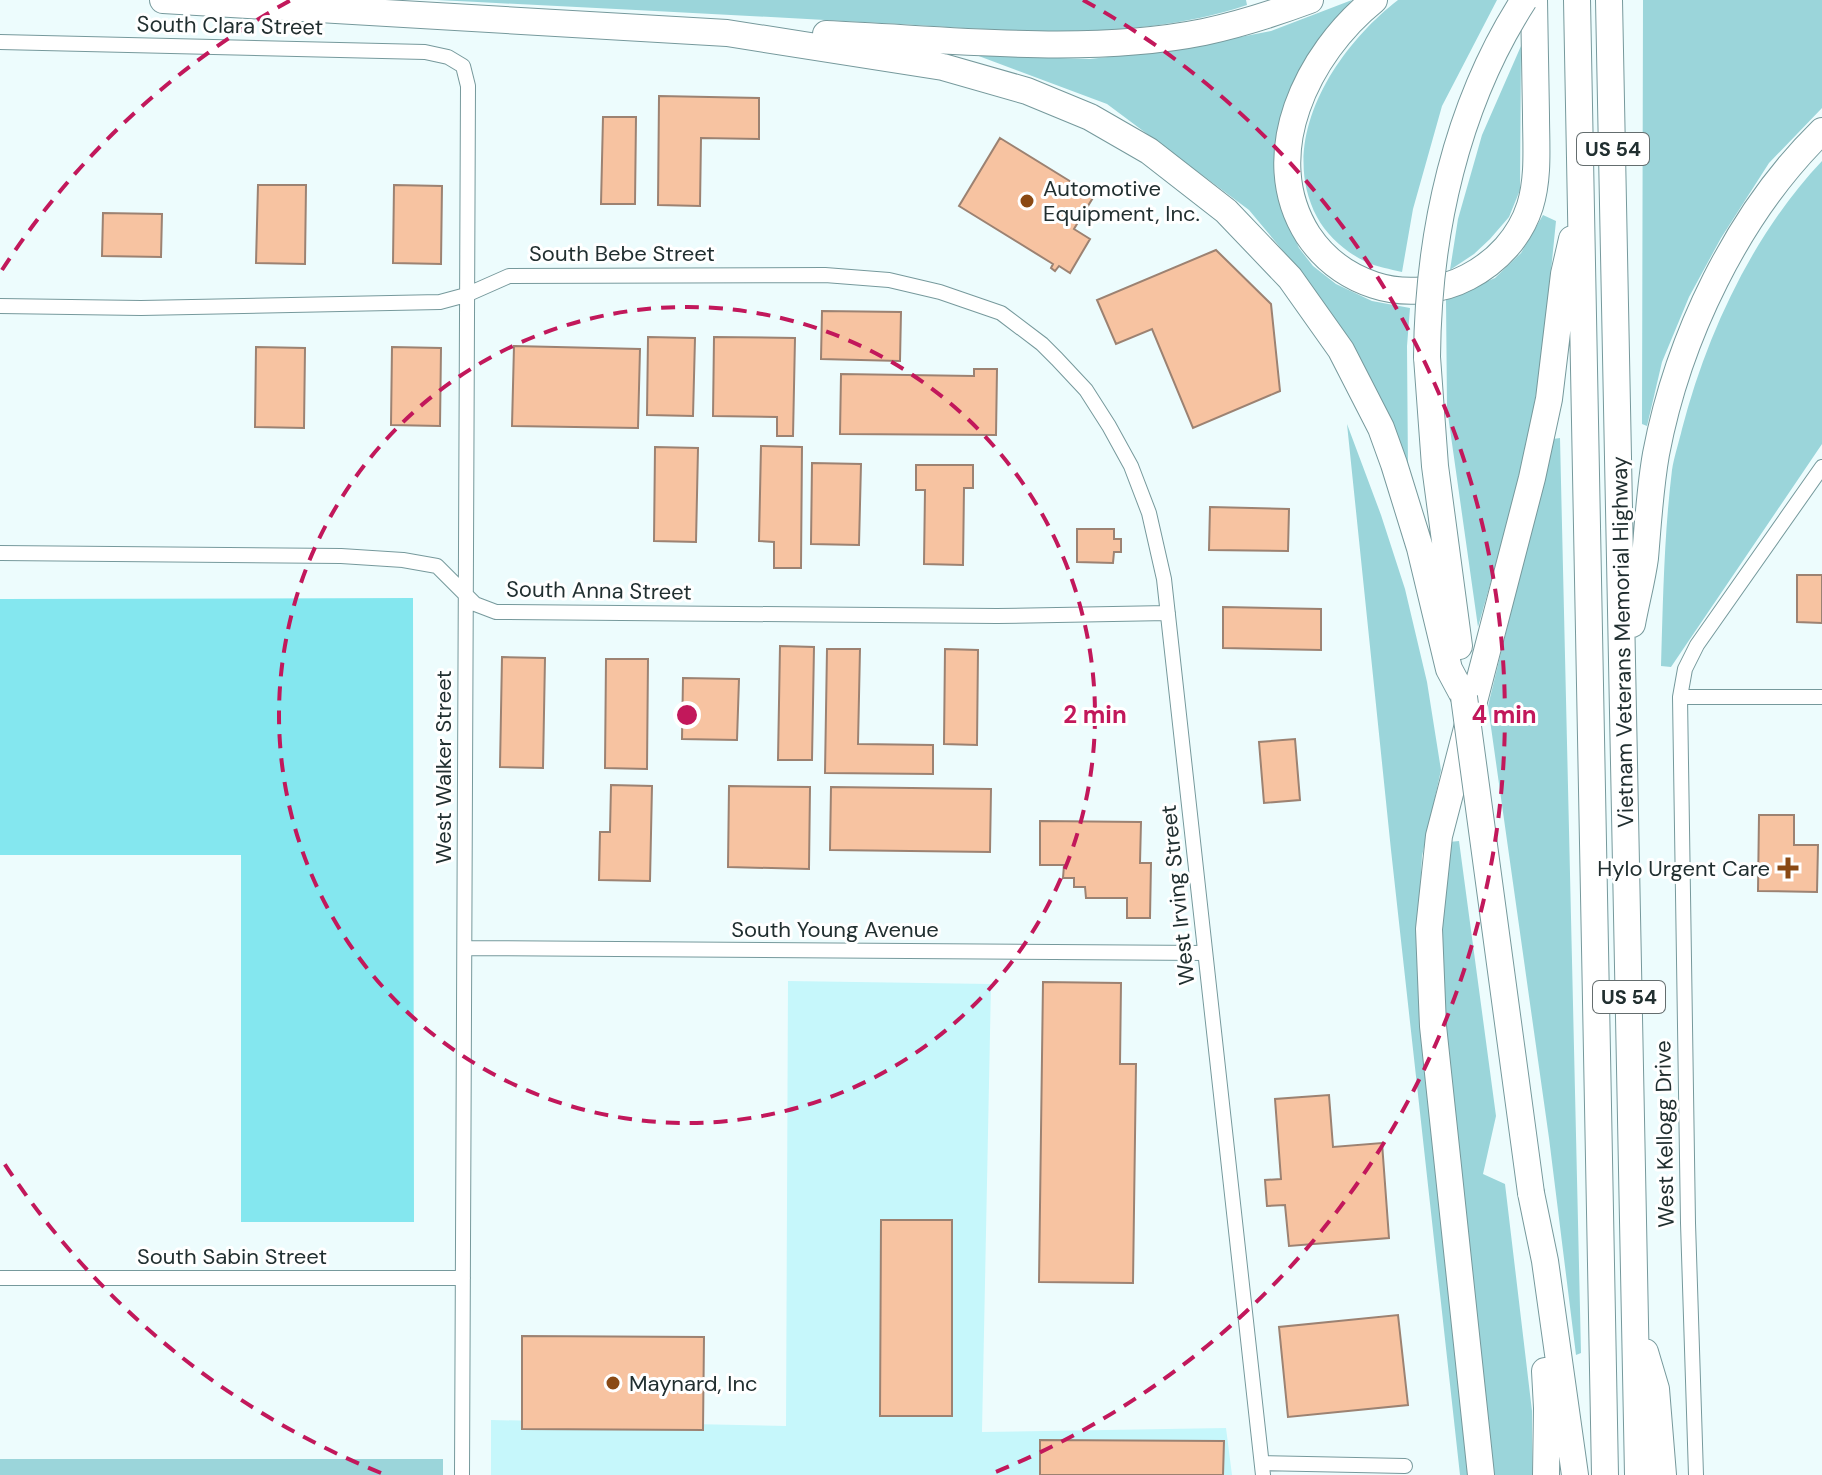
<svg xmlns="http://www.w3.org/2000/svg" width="1822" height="1475" viewBox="0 0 1822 1475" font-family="'DM Sans',sans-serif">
  <rect width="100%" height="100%" fill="#edfcfd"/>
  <path fill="#c6f7fb" d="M788 981 991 984 982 1432 1226 1428 1232 1475H491V1420L786 1426Z"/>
  <path fill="#9bd5da" d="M436 0H1246L1247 5C1124 46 988 28 861 22 719 14 577 7 436 0Z
    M1352 0 1323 37 1276 159 1278 199 1299 248 1313 266 1336 284 1372 301 1410 308 1407 346 1408 472 1299 270 1249 210 1107 104 976 55 1090 59 1179 49 1271 31Z
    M1398 0H1497L1442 106 1413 209 1402 272C1390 269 1377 267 1366 262 1347 253 1327 236 1317 217 1276 139 1336 48 1398 0Z
    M1643 0H1822V108L1769 163 1721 238 1689 297 1662 362 1647 426 1642 424Z
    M1521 46 1520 190 1509 217 1490 239 1474 254 1450 270 1458 219 1482 135Z
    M1822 161V444L1671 667 1661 666C1663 601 1664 535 1672 470 1674 457 1679 442 1682 429 1707 333 1753 234 1822 161Z
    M1543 215 1556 221 1543 350 1525 461 1478 627 1447 408 1446 299 1495 278 1521 253Z
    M1347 424 1381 515 1405 589 1427 682 1441 770 1422 856 1418 932 1470 1475H1460L1391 850Z
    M1560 438 1581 1353 1576 1355 1549 1138 1488 706 1553 439Z
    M1459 841 1496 1116 1483 1174 1505 1184 1532 1411V1475H1492L1446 1051 1440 956 1449 842Z
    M0 1459H443V1475H0Z"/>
  <path fill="#84e7ef" d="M413 598 414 1222H241V855H0V599Z"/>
  <path fill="#f7c3a1" stroke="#9c8272" stroke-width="2" d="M659 96 759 98V139L701 138 700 206 658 205Z
    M603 117H636L635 204H601Z
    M1000 138 1094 196 1074 229 1090 239 1070 273 1059 266 1055 271 1051 268 1053 264 959 206Z
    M258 185H306L305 264 256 263Z
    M394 185 442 186 441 264 393 263Z
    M103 213 162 214 161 257 102 256Z
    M1216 250 1271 304 1280 391 1193 428 1152 329 1116 344 1097 300Z
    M822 311 901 312 900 361 821 359Z
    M648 337 695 338 693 416 647 415Z
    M714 337 795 338 793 436H777V417L713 416Z
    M514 346 640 349 638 428 512 426Z
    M256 347 305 348 304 428 255 427Z
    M392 347 441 348 440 426 391 425Z
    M974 369H997L996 435 840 434 841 374 974 376Z
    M761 446 802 447 801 568H774V542L759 541Z
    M655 447 698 448 696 542 654 541Z
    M812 463 861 464 859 545 811 544Z
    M916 465H973V488H964L963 565 924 564 925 490H916Z
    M1210 507 1289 509 1288 551 1209 550Z
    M1077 529H1114V539H1121V552H1114L1113 563 1077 562Z
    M1797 575H1822V623L1797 622Z
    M1223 607 1321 609V650L1223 648Z
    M780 646 814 647 812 760H778Z
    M827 649H860L858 744 933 745V774L825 773Z
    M945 649 978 650 977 745 944 744Z
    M502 657 545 658 543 768 500 767Z
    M606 659H648L647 769 605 768Z
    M683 678 739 679 737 740 682 739Z
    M1295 739 1300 800 1264 803 1259 742Z
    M611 785 652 786 650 881 599 880 600 832H610Z
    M729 786 810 787 809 869 728 867Z
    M831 787 991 789 990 852 830 850Z
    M1759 815H1794V845H1818L1817 892 1758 891Z
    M1040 821 1141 822 1140 863H1151L1150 918H1127V898H1086L1085 887H1074V878H1063L1064 865H1040Z
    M1043 982 1121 983 1120 1064H1136L1133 1283 1039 1282Z
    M1329 1095 1333 1147 1382 1143 1389 1238 1289 1246 1285 1205 1267 1206 1265 1180 1281 1179 1275 1099Z
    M881 1220H952V1416H880Z
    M1398 1315 1408 1405 1288 1417 1279 1327Z
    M522 1336 704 1337 703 1430 522 1429Z
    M1040 1440 1224 1441 1223 1475H1040Z"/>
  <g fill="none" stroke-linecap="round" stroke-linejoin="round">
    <g stroke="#76999c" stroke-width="16">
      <path id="street" d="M0 42 425 52 448 57 463 66 468 86 462 1475
        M0 306 141 308 440 302 466 295 509 276 825 275 889 280 940 292 1001 313 1042 344 1057 359 1086 390 1109 426 1131 466 1149 513 1164 579 1263 1475
        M0 553 341 556 403 560 437 566 475 604 496 612 997 616 1168 613
        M1680 697H1822
        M465 948 1205 953
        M0 1278H463
        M1262 1463 1405 1466
        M1696 1475 1688 1223 1680 697 1685 669 1697 645 1822 467"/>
    </g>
    <g stroke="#76999c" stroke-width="28">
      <path id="highway" d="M163 0 727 33 943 67 1027 91 1090 117 1149 151 1226 211 1290 278 1341 350 1381 428 1394 464 1420 548 1449 669 1464 697
        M1374 0C1308 53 1257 155 1308 235 1324 259 1347 276 1374 285 1404 295 1440 292 1468 277 1497 262 1520 237 1530 206 1539 177 1536 145 1536 115 1535 77 1535 38 1534 0
        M1577 0 1605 1475
        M1609 0 1638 1475
        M826 34C947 39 1085 56 1204 32 1241 24 1275 13 1310 0
        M1427 357 1435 466 1459 646
        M1632 624C1636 602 1642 580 1645 558 1648 523 1650 488 1656 454 1678 338 1737 214 1822 131
        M1531 1193 1545 1261 1575 1475
        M1645 1352 1656 1389 1663 1475
        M1545 1371 1547 1408 1546 1475
        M1481 1475 1433 1026 1429 929 1439 836 1532 478 1549 399 1564 274 1572 239"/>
    </g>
    <use href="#street" stroke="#fff" stroke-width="14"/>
    <use href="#highway" stroke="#fff" stroke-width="26"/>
    <g stroke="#76999c" stroke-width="28" stroke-linecap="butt">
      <path id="highway-bridge" d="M1427 357C1428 234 1456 105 1524 0
        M1464 697 1531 1193"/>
    </g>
    <use href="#highway-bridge" stroke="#fff" stroke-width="26"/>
  </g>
  <g fill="none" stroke="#c2185b" stroke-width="4" stroke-dasharray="14 10">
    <circle cx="687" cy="715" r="408"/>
    <path d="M381 1473A817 817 0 0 1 2 1160M2 270A817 817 0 0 1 291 0M1083 0A817 817 0 0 1 993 1473"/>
  </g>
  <g fill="#8a4914" stroke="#fff" stroke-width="3">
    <circle cx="1027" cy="201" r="8"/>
    <path d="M1784 856h8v8h8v8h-8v8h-8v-8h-8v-8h8z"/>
    <circle cx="613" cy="1383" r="8"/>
  </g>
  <g text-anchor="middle" stroke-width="6" stroke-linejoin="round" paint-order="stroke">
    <g fill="#fff" stroke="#646d6e" stroke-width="2">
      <rect x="1577" y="133" width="72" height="32" rx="6"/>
      <rect x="1593" y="981" width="72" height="32" rx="6"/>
    </g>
    <g font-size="20" font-weight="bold" fill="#212f30">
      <text x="1613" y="156">US 54</text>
      <text x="1629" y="1004">US 54</text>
    </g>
    <g font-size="22" fill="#212f30" stroke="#fff">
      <text transform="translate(230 25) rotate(1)" y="8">South Clara Street</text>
      <text x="622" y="261">South Bebe Street</text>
      <text transform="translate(599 590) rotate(1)" y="8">South Anna Street</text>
      <text transform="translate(1622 642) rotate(-91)" y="8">Vietnam Veterans Memorial Highway</text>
      <text transform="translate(443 767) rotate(-90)" y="8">West Walker Street</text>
      <text transform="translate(1177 895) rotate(-96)" y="8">West Irving Street</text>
      <text x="835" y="937">South Young Avenue</text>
      <text transform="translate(1664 1134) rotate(-91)" y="8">West Kellogg Drive</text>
      <text x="232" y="1264">South Sabin Street</text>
    </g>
    <g font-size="22" fill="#212f30" stroke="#fff" text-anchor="start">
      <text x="1043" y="196">Automotive<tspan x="1043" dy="25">Equipment, Inc.</tspan></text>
      <text x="1770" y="876" text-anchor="end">Hylo Urgent Care</text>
      <text x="629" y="1391">Maynard, Inc</text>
    </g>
  </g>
  <circle cx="687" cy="715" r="12" fill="#c2185b" stroke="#fff" stroke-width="4"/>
  <g font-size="24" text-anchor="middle" font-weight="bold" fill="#c2185b" stroke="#fff" stroke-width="6" stroke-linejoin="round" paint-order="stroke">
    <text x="1095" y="723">2 min</text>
    <text x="1504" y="723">4 min</text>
  </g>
</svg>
